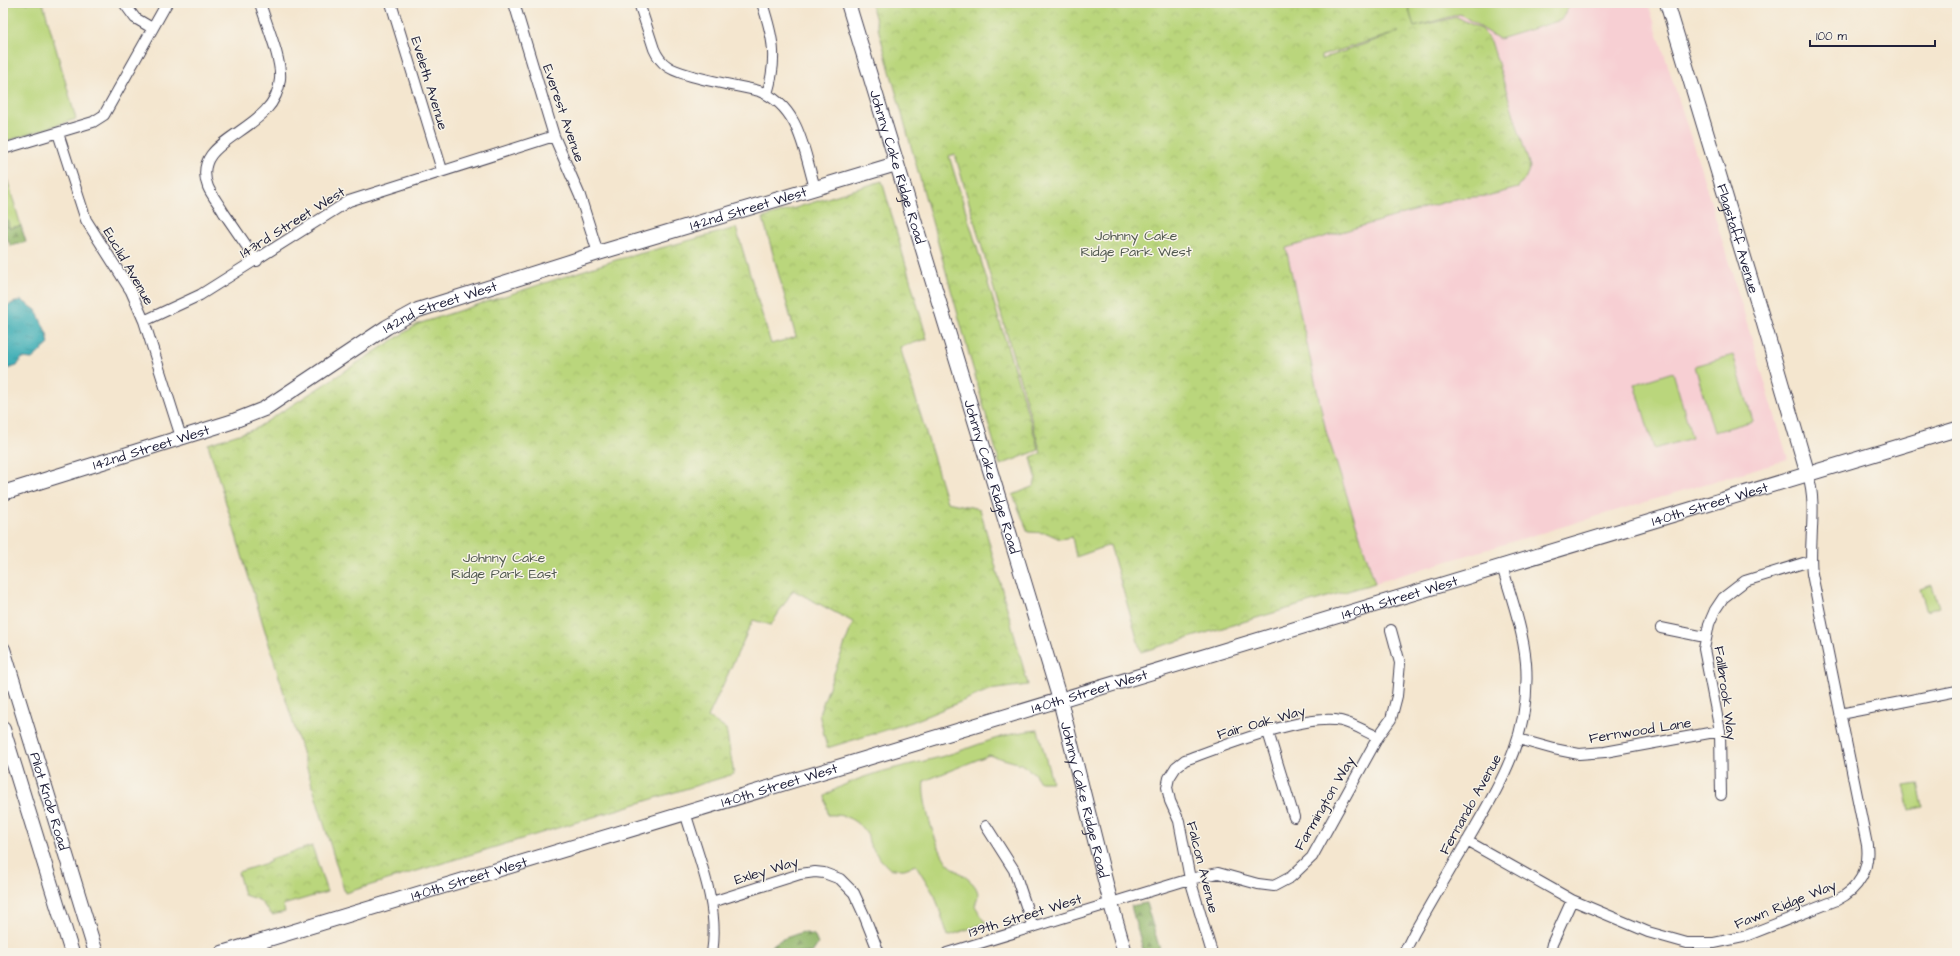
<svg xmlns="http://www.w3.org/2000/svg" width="1960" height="956" viewBox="0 0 1960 956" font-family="'Architects Daughter',sans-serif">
  <defs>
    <pattern id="forest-firs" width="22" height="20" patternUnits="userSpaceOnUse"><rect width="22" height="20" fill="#93b76c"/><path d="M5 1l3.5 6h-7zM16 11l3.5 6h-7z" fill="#78945a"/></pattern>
    <pattern id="park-crowns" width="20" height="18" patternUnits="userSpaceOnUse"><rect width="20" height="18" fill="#bad67c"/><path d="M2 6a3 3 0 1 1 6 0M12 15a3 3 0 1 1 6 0" fill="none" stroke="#a0b76c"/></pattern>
    <pattern id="water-ripples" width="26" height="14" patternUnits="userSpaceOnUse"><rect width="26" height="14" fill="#3daeb6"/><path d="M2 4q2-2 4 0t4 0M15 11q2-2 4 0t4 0" fill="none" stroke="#338d95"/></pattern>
  </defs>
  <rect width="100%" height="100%" fill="#f7f3e8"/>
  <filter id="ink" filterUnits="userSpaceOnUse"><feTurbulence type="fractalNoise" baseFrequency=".025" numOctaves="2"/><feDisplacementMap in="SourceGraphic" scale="8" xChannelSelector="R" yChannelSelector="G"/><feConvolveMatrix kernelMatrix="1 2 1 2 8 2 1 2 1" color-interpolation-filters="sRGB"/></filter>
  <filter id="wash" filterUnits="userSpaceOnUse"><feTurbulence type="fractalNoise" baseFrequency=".012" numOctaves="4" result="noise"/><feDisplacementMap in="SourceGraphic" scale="16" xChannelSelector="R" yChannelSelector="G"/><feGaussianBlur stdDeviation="0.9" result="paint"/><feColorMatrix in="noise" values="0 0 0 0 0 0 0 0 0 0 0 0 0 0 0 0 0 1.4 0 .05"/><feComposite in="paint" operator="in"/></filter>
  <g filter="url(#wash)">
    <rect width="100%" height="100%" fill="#f4e6cf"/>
    <path fill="#f7cfd3" d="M1407 3H1648L1698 160 1788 459 1375 583 1326 431 1286 248 1459 198 1487 196 1457 17 1414 27Z"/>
    <path fill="#bad67c" stroke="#6e7c5c" d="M3 3H43L76 119 3 142Z
      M1407 3H1571L1561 20 1499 39 1460 14 1414 27Z
      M3 165 21 226 9 228 8 221 3 222Z
      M1733 355 1753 421 1714 432 1695 366Z
      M1673 372 1692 438 1654 449 1635 384Z
      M1932 585 1939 607 1927 611 1920 589Z
      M1038 730 1052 782H1040L1034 773 1021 764 989 755 924 781C921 799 935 845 946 861 954 872 976 879 978 894 978 897 976 902 975 906L986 923 948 936 935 896 916 865 904 869H890C882 862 876 854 870 845 868 841 869 836 866 833 856 819 844 814 828 815L825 796C855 774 908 766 944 756 975 747 1005 732 1038 730Z
      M1918 783 1923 807 1910 810 1904 785Z"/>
    <path fill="url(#forest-firs)" stroke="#5a6c54" d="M8 220 9 228 21 226 26 242 11 246 6 237H3V222Z
      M1146 903 1161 953H1144L1131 906Z
      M802 932 814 935 818 944 812 953H766C774 939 788 938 802 932Z"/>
    <path fill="url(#park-crowns)" stroke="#6e7c5c" fill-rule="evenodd" d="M871 3H1407L1414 27 1457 17 1481 29 1491 41 1530 167 1525 179 1518 188 1487 196 1459 198 1286 248 1326 431 1375 583 1141 652 1110 545 1076 557 1072 537 1060 539 1047 533 1028 532 1013 495 1034 486 1036 477 1031 457 1041 453 955 154 949 156 1039 450 1000 465ZM1399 32 1322 59H1321V56Z
      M882 181 927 339 900 347 947 502 980 509 1028 685 989 690 912 722 827 748 819 714 853 622 793 590 771 625 753 620 708 717 726 729 734 774 345 893 208 444 255 429 418 324 616 260 736 228 771 344 796 337 763 218Z
      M312 846 327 892 283 905 285 912 272 915 259 900 244 895 238 872 270 862V859Z"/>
    <path fill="url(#water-ripples)" stroke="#306878" d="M21 300 36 310 47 334 49 344 32 359 22 358 17 366 3 370V307Z"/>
  </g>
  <g filter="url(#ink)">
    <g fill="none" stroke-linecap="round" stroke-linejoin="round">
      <g stroke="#423f51" stroke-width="12">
        <path id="street" d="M124 3 135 18 152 28
          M391 3 442 170
          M514 3 554 136 580 196 598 253
          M639 3 654 49C657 56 661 62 667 66 681 77 739 86 759 91 800 106 804 152 815 188
          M762 3C773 37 778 58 767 94
          M58 133 86 220 131 291 144 321 181 437
          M3 149 93 122 104 115 167 3
          M257 261C246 245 235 229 224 213 219 204 212 196 208 187 188 136 276 134 280 79 282 60 266 23 260 3
          M144 321 200 295 349 201 554 136
          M1661 628 1705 637
          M1840 714 1957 691
          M1268 732 1294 817
          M1518 739 1554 749 1579 754 1605 752 1720 731
          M1721 795 1720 731 1704 649 1709 624 1715 610 1723 598 1745 581 1810 561
          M685 812C698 857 720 905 712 953
          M986 826 1014 870 1033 927
          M1467 841 1572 900 1648 932 1687 943H1714L1743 937 1837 900C1859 889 1870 869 1867 845L1812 574C1808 541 1818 507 1808 475
          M712 902 800 874 815 872 824 873 840 879 854 893 864 915 879 953
          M947 953 1190 879 1218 873 1258 884 1274 886 1291 877 1312 857 1378 737 1391 719 1397 696 1400 663 1391 630
          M1212 953 1190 879 1179 821 1170 801 1167 787 1169 778 1176 767 1185 760C1221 747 1306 713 1341 721 1354 724 1366 732 1378 737
          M1404 953 1414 933C1432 901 1450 870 1469 838 1503 779 1531 734 1526 663 1523 629 1511 597 1502 566
          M1550 953 1552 944 1572 900"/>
      </g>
      <g stroke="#423f51" stroke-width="16">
        <g id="secondary">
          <path id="s1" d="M848 3 1060 700 1111 904 1125 953"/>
          <path id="s2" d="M1667 3 1762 317 1808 475"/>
          <path id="s3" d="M3 493 231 422 264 409 387 327 418 310 598 253 896 164"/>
          <path id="s4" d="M3 649 96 953"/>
          <path d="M3 729 72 953"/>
          <path id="s5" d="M222 953 1957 429"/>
        </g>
      </g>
      <use href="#street" stroke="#fff" stroke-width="10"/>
      <use href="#secondary" stroke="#fff" stroke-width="14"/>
    </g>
  </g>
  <g text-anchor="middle" stroke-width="3" stroke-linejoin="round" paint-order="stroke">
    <g font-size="14" fill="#22223b" stroke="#f7f3e8">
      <text transform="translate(430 83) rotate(73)" y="5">Eveleth Avenue</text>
      <text transform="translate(564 113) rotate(71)" y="5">Everest Avenue</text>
      <text dy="5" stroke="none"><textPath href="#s1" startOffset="171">Johnny Cake Ridge Road</textPath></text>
      <text dy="5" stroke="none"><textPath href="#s3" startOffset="803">142nd Street West</textPath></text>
      <text transform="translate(292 222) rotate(-32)" y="5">143rd Street West</text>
      <text dy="5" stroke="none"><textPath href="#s2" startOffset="246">Flagstaff Avenue</textPath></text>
      <text transform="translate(129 266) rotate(60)" y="5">Euclid Avenue</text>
      <text dy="5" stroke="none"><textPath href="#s3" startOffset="479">142nd Street West</textPath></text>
      <text dy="5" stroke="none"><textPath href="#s3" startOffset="155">142nd Street West</textPath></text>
      <text dy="5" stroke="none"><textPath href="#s1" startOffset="495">Johnny Cake Ridge Road</textPath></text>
      <text dy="5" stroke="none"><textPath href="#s5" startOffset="1554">140th Street West</textPath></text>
      <text dy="5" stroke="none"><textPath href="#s5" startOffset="1230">140th Street West</textPath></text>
      <text dy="5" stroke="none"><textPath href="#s5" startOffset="906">140th Street West</textPath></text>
      <text transform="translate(1726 693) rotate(82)" y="5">Fallbrook Way</text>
      <text transform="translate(1261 722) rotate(-16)" y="5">Fair Oak Way</text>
      <text transform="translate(1640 730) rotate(-9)" y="5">Fernwood Lane</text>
      <text dy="5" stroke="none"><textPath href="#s5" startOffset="582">140th Street West</textPath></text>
      <text dy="5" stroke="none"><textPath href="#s1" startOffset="831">Johnny Cake Ridge Road</textPath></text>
      <text dy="5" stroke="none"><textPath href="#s4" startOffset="159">Pilot Knob Road</textPath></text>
      <text transform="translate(1324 803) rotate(-60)" y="5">Farmington Way</text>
      <text transform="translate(1470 804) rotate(-61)" y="5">Fernando Avenue</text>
      <text transform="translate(1203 867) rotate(76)" y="5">Falcon Avenue</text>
      <text transform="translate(766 870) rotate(-17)" y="5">Exley Way</text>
      <text dy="5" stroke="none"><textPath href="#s5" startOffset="258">140th Street West</textPath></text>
      <text transform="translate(1785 904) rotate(-22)" y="5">Fawn Ridge Way</text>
      <text transform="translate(1025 915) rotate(-17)" y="5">139th Street West</text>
    </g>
    <g font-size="14" fill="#50584e" stroke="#f7f3e8">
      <text x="1136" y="240">Johnny Cake<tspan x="1136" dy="16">Ridge Park West</tspan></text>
      <text x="504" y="562">Johnny Cake<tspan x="504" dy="16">Ridge Park East</tspan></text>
    </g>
  </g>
  <rect width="1960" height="956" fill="none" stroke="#f7f3e8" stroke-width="16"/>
  <path d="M1810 40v6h125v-6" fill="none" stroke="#22223b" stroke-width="2"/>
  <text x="1816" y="40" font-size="12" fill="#22223b" stroke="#f7f3e8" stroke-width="3" paint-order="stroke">100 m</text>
</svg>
